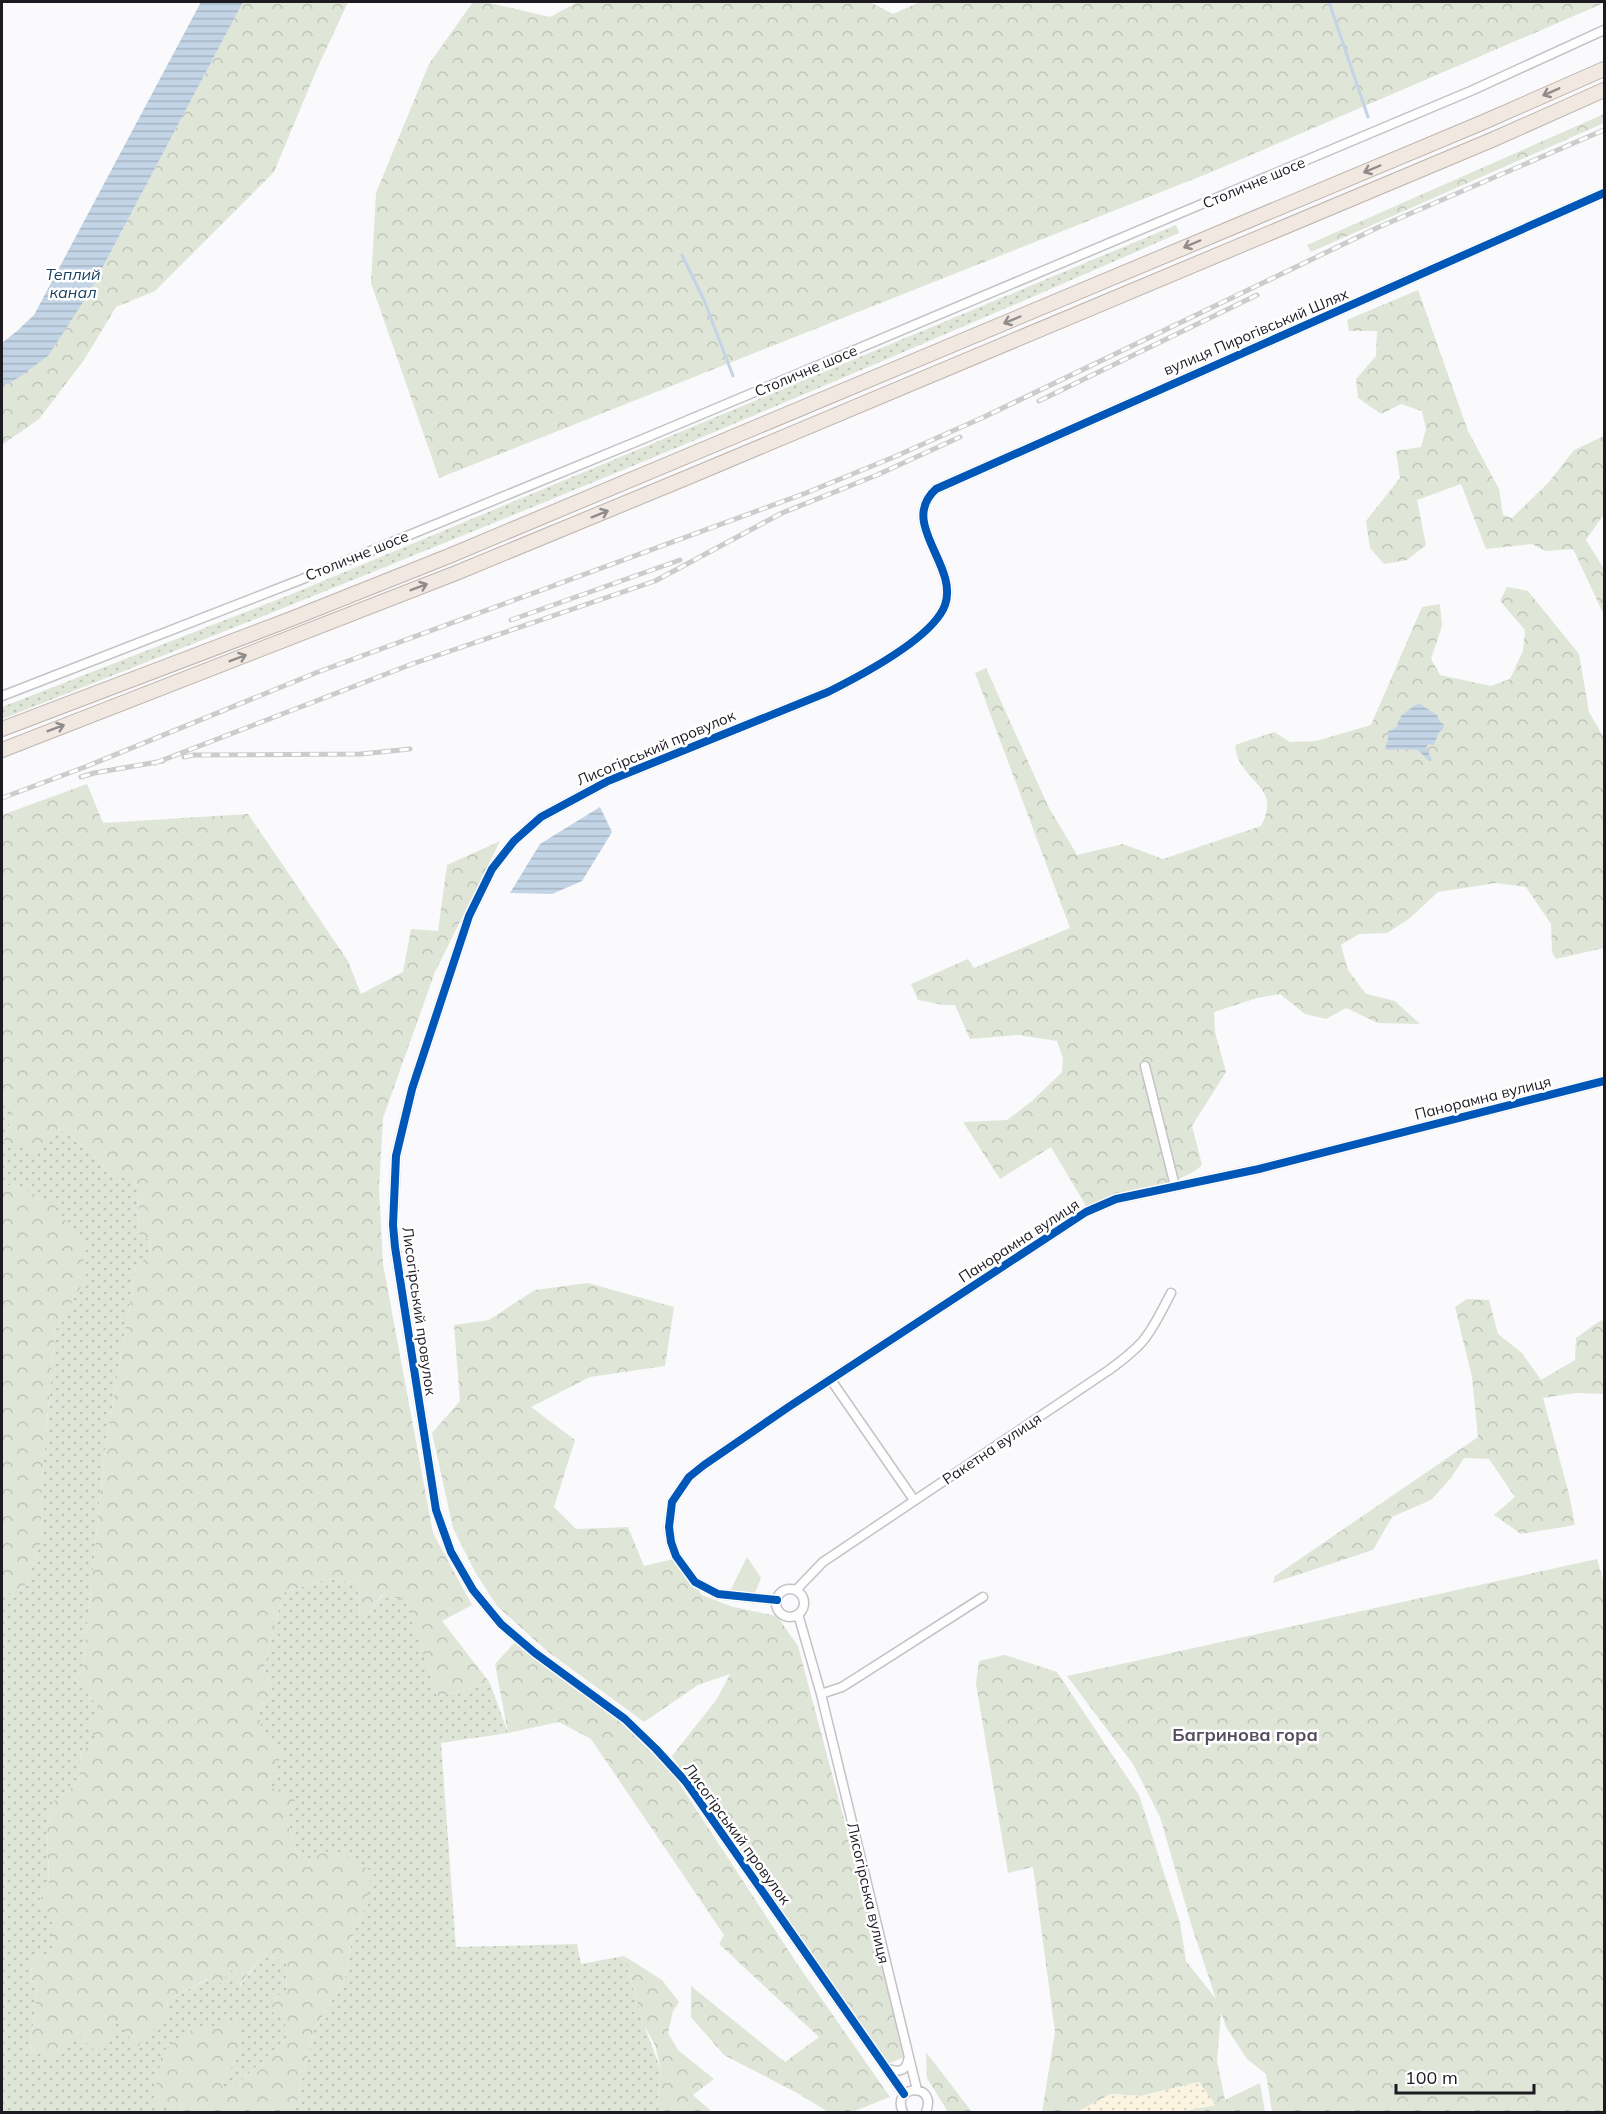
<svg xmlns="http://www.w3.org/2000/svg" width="1606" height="2114" viewBox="0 0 1606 2114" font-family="Mulish,sans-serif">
  <defs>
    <pattern id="grass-dots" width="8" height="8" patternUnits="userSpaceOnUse" patternTransform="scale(1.5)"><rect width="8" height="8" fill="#dfe6d8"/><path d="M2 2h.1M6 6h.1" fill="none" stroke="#bfc5b9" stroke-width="1.8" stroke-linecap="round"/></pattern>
    <pattern id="forest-crowns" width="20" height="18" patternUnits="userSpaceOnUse" patternTransform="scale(1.5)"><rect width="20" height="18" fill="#dfe6d8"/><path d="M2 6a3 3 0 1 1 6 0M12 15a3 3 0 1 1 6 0" fill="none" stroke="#bfc5b9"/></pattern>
    <pattern id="sand-dots" width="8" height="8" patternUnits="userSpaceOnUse" patternTransform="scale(1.5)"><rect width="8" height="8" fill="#faf4e0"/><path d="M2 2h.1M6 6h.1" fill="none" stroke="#d6d1c0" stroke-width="1.8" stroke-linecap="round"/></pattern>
    <pattern id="water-rules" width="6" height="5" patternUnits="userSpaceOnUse" patternTransform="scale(1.5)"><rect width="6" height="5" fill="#c2d4e5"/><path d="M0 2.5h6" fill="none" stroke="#a6b5c4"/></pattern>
  </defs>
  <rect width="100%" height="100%" fill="#faf9fc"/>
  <path fill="url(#grass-dots)" d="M1176 225 1179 233C790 404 397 565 2 719V707L287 596Z
    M4 1102 12 1116 3 1143 58 1128 87 1148 115 1178H131L139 1188 138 1233 149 1240 150 1255 136 1267 104 1457 83 1670 74 1678 103 1712 96 1738 81 1752 79 1782 53 1802 47 1826 49 1885 39 1901 52 1920V1955H34L30 1978 37 1989 30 2050 75 2032 95 2050 115 2020H165L168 2000 208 1979 233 1969 240 1986 264 1954 286 1962 287 1994 286 2040 224 2096 221 2083 241 2052 178 2110 179 2112H2V1596L24 1587 41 1542 42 1479 55 1331 85 1279 22 1188 2 1184V1104Z
    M328 1579 358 1583 360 1623 384 1594 406 1601 438 1697 490 1683 508 1733 441 1743 456 1947 577 1944 581 1964 624 1956 644 2025 661 2070 657 2107 664 2112H294L314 2030 345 1978 354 1929 367 1904 300 1862 285 1817 269 1786 258 1708 274 1695 264 1668 283 1593Z"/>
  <path fill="url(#forest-crowns)" d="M243 2H348L316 71 274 172 155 291 116 307 84 360 39 419 2 445V387L18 378 89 293Z
    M473 2H485L550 17 578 2H870L893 14 920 2H1604V3L1209 173 439 478 371 283 376 193 429 64Z
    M1604 114V123L1311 252 1307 245Z
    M1418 290 1468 431 1499 489 1503 515 1512 518 1549 482 1574 450 1604 436V514L1586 540 1604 569V615L1573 549 1545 551 1532 544 1486 549 1461 484 1417 500 1426 545 1407 560 1384 564 1370 548 1366 521 1400 478 1396 451 1421 447 1426 429 1422 411 1401 404 1381 414 1358 398 1356 379 1376 356 1377 331H1349L1347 320Z
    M1507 587 1528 591 1579 654 1589 712 1604 738V948L1556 959 1552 952 1551 924 1526 887 1496 883 1438 892 1410 918 1387 933 1359 934 1341 945 1348 970 1366 994 1395 1001 1420 1024 1378 1023 1346 1008 1326 1019 1305 1014 1280 994 1257 998 1214 1012 1215 1032 1226 1072 1192 1126 1202 1165C1182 1185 1116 1197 1086 1206L1051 1147 1000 1179 963 1122 1007 1120 1032 1101 1062 1072 1063 1059 1057 1041 1018 1035 970 1039 955 1005H944L918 1000 911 984 968 959 974 968 1070 928 975 673 986 668 1048 806 1077 855 1123 844 1163 859 1261 826C1278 792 1257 789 1241 764 1237 758 1236 751 1235 745L1274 732 1290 742 1316 741 1371 725 1422 607 1440 604 1442 626 1431 659 1440 675 1491 686 1510 679 1523 651 1525 630 1500 601Z
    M87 784 103 823 248 814 348 961 361 994 403 972 411 929 438 931 447 865 500 841 435 972 383 1118 379 1188 383 1264 433 1533 472 1605 442 1621 490 1683 438 1697 405 1601 383 1594 360 1624 358 1583 328 1579 283 1593 264 1668 274 1695 258 1708 263 1739 283 1750 269 1786 295 1800 285 1817 300 1862 334 1849 371 1871 367 1904 354 1929 345 1978 314 2030 294 2112H179L178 2110 153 2104 162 2052 189 2031 238 2021 241 2052 221 2083 225 2095 286 2040 285 2020 271 2011 273 1995 287 1994 286 1962 264 1954 239 1986 233 1969 217 1986 207 1979 168 2000 165 2020 137 2047 116 2021 107 2048 95 2051 75 2032 56 2058 30 2050 37 1989 30 1978 34 1955 52 1954V1921L39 1901 49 1885 47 1826 53 1802 79 1782 81 1752 96 1738 85 1726 103 1712 74 1678 83 1670 104 1457 136 1267 150 1254 149 1240 138 1233 139 1188 131 1178H115L87 1148 58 1128 39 1152 3 1143 12 1116 4 1103 2 1104V815Z
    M2 1184 22 1188 53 1203 82 1243 85 1280 55 1331 42 1479 41 1542 24 1587 2 1596Z
    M588 1283 674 1307 665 1366 590 1377 531 1407 575 1440 554 1507 576 1529 628 1527 644 1566 674 1559 702 1595 733 1607 777 1616 798 1646 907 2056 887 2064 672 1756 717 1699 730 1674 698 1685 644 1722 547 1651 497 1606 475 1572 453 1528 432 1433 460 1401 454 1325 489 1320 535 1290Z
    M1467 1299 1489 1300 1498 1334 1522 1353 1541 1380 1575 1360 1576 1338 1601 1320 1604 1322V1394L1576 1393 1543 1398 1569 1494 1575 1525 1521 1534 1494 1515 1515 1497 1489 1459 1464 1458 1451 1478 1431 1500 1392 1517 1373 1550 1273 1583 1275 1576 1478 1437 1472 1377 1455 1307Z
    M1597 1559 1604 1583V2112H1272L1266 2074 1247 2059 1226 2027 1221 2012 1217 2061 1225 2100 1260 2083 1265 2112H1178L1215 2105 1199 2082 1141 2096 1111 2094 1077 2112H1042L1055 2032 1033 1867 1008 1873 976 1684 979 1661 1005 1655 1057 1672 1139 1795 1180 1923 1186 1961 1216 1999 1192 1927 1160 1817 1133 1764 1067 1676Z
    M514 1643 622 1723 675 1777 798 1965 890 2097 852 2112H828L799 2094 724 2055 691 2017V1986L785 2062 819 2037 719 1944 724 1935 591 1739 559 1722 508 1733 495 1664Z
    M624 1956 662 1980 679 2002 673 2011 668 2033 678 2050 714 2079 693 2095 710 2110V2112H664L657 2107 661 2070 655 2045 644 2025Z
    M926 2052 972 2112H948L927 2078Z"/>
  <path fill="url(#sand-dots)" d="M1199 2082 1216 2105 1178 2112H1077L1111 2094 1141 2096Z"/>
  <path fill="#dfe6d8" d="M747 1557 761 1578 754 1595 730 1591Z"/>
  <path fill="url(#water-rules)" d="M201 2H243L89 293 48 356 18 378 2 387V343L17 331 34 315Z
    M1420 704 1437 715 1440 722 1444 724 1443 729 1439 732 1434 745 1429 744 1426 747 1432 760 1429 761 1418 750C1411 749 1395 749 1388 750L1385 749 1388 740V731C1397 729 1399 725 1401 716L1415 705Z
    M600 807 612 832 582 881 552 894 510 893 540 844Z"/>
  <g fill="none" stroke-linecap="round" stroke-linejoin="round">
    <path stroke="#c2d4e5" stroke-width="3" d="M1329 2 1368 117
      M682 255 704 300 733 376"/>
    <g stroke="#c4c1c7" stroke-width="11">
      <path id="minor" d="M2 696 300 580 643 439 1473 90 1604 30
        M1145 1066 1175 1186
        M831 1380 914 1500
        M776 1603a14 14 0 1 1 28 0a14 14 0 1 1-28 0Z
        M796 1590 823 1562 1109 1370C1120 1362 1132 1353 1142 1342 1154 1328 1162 1310 1171 1293
        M777 1600 718 1594 695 1582 676 1556 671 1542 669 1527 672 1502 689 1477 704 1465 790 1406 1086 1212 1116 1199 1259 1169 1604 1081
        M798 1614 821 1694 917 2090
        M821 1694 842 1687 861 1675 983 1597
        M886 2068C896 2072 906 2073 908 2060
        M904 2094 686 1782 656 1749 625 1719 535 1653 501 1624 473 1590 451 1552 436 1510 395 1247 393 1225 396 1156 412 1089 469 916 492 869 514 841 541 817 608 781 828 692C860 676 933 638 945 605 959 565 898 523 936 489L1604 193
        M903 2112C890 2085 938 2081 926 2112"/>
    </g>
    <g stroke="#beb4ad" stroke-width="16">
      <path id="trunk" d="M2 729 291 619 449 556 1486 121 1604 69
        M2 750 456 573 686 478 1494 139 1604 90"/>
    </g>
    <use href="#minor" stroke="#fefeff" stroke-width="8"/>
    <use href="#trunk" stroke="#f0e8e1" stroke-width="14"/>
    <g stroke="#ccc" stroke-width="5">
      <path id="rail" d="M1039 401 1257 295
        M511 620 680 560
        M184 757 194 755 361 754 410 749
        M155 763 412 664 655 581 782 513 877 475 960 437
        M81 777 94 773 163 761
        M2 798 85 767 318 672 806 493 894 457 984 417 1379 227 1604 130"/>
    </g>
    <use href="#rail" stroke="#fff" stroke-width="3" stroke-dasharray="9" stroke-linecap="butt"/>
    <g stroke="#fff" stroke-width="11">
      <path id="cycleway" d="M777 1600 718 1594 695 1582 676 1556 671 1542 669 1527 672 1502 689 1477 704 1465 790 1406 1086 1212 1116 1199 1259 1169 1604 1081
        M904 2094 686 1782 656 1749 625 1719 535 1653 501 1624 473 1590 451 1552 436 1510 395 1247 393 1225 396 1156 412 1089 469 916 492 869 514 841 541 817 608 781 828 692C860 676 933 638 945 605 959 565 898 523 936 489L1604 193"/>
    </g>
    <use href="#cycleway" stroke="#0057b8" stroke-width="8"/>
  </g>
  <defs><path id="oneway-shaft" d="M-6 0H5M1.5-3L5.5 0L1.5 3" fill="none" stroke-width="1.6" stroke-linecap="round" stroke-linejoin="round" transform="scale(1.5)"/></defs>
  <g stroke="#928b8b">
    <use href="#oneway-shaft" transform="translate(1551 92) rotate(156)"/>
    <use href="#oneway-shaft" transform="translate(1372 169) rotate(157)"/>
    <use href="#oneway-shaft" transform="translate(1192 244) rotate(157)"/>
    <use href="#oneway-shaft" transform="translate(1012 320) rotate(157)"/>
    <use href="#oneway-shaft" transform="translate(600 514) rotate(-22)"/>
    <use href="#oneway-shaft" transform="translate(419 587) rotate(-21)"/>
    <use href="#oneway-shaft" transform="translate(238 658) rotate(-21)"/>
    <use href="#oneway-shaft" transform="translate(56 728) rotate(-21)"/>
  </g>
  <g text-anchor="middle" stroke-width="5" stroke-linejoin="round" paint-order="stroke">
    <g font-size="15" fill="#1e1a22" stroke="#fff">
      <text transform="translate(1254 183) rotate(-23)" y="5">Столичне шосе</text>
      <text transform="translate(1256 332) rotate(-23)" y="5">вулиця Пирогівський Шлях</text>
      <text transform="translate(806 371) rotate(-23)" y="5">Столичне шосе</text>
      <text transform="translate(357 556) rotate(-22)" y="5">Столичне шосе</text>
      <text transform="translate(656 748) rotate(-23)" y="5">Лисогірський провулок</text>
      <text transform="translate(1483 1098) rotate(-14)" y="5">Панорамна вулиця</text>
      <text transform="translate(1019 1241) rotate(-33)" y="5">Панорамна вулиця</text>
      <text transform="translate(419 1311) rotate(82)" y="5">Лисогірський провулок</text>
      <text transform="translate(992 1449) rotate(-34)" y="5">Ракетна вулиця</text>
      <text transform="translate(737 1834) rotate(54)" y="5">Лисогірський провулок</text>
      <text transform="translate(868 1893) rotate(77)" y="5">Лисогірська вулиця</text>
    </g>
    <g font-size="16" font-style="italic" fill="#174061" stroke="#fff">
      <text x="73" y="280">Теплий<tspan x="73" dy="18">канал</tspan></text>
    </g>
    <g font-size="18" font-weight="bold" fill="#564d5f" stroke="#fff">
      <text x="1245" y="1741">Багринова гора</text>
    </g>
  </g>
  <rect width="1606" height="2114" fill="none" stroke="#1e1a22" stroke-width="6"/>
  <path d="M1396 2084v9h138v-9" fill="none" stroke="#1e1a22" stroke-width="3"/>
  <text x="1405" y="2084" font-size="18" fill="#1e1a22" stroke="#ffffff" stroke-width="4.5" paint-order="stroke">100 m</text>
</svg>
